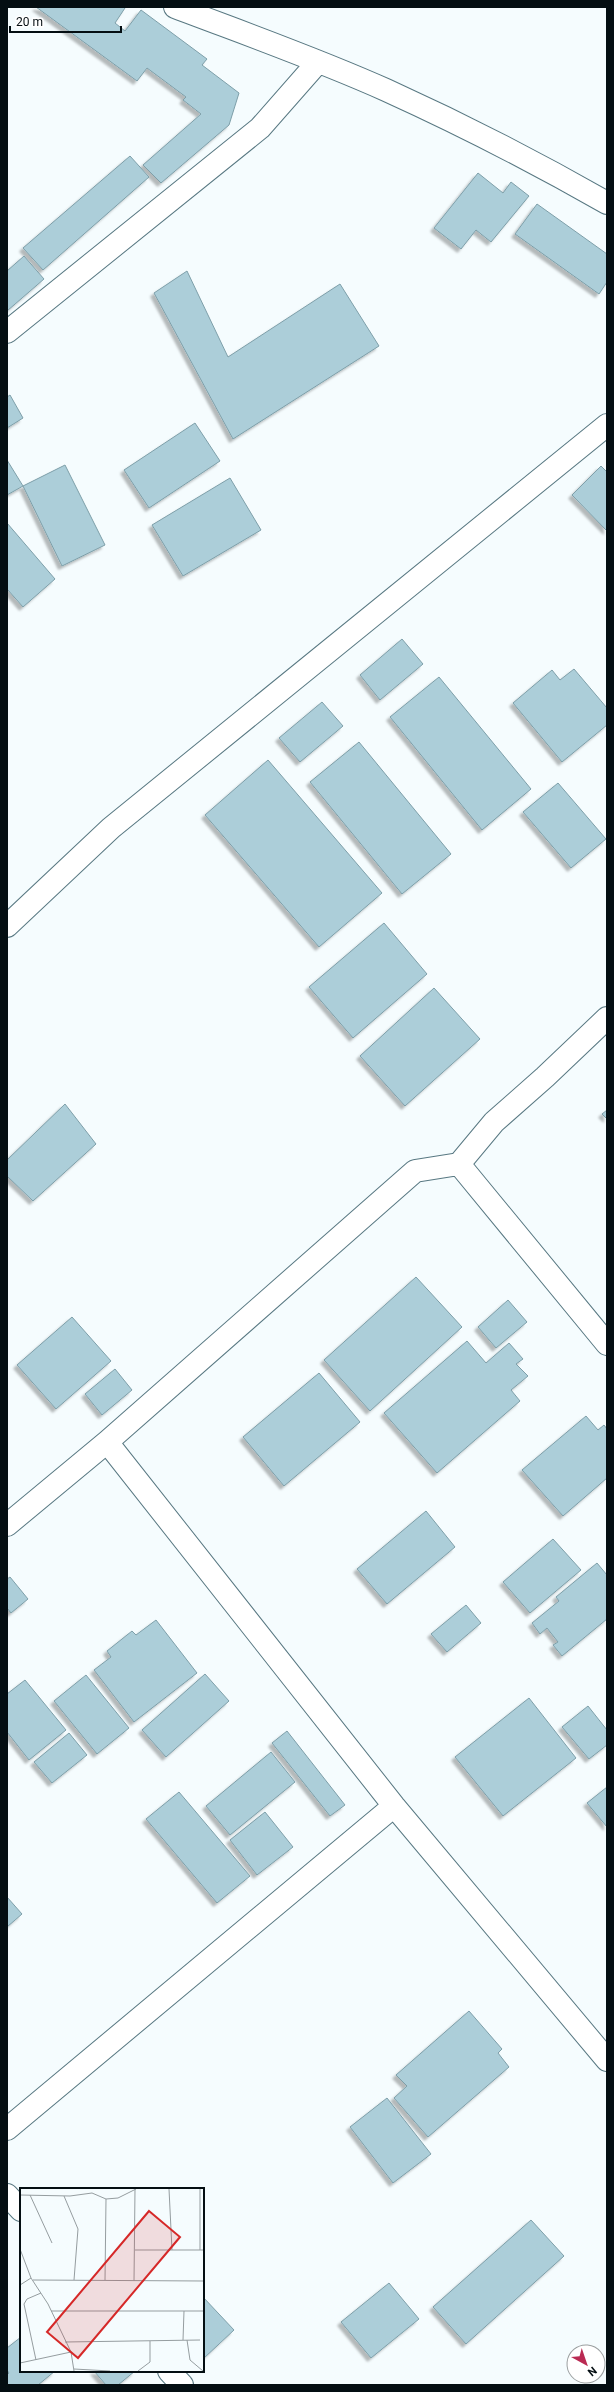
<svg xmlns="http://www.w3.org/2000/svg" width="614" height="2392" viewBox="0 0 614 2392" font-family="Roboto,sans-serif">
  <defs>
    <filter id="shadow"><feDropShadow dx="-3.5" dy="3.5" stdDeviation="1" flood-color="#0004"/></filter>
  </defs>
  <rect width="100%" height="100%" fill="#f5fcfe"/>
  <path fill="#acced9" stroke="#7e9fa9" filter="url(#shadow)" d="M36 7H123L125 8 115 23 125 31 141 10 207 59 202 65 239 93 229 125 161 183 143 165 201 114 183 100 186 97 147 68 137 81Z
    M130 156 149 177 43 270 23 248Z
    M478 173 503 193 511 182 529 196 491 242 476 230 461 249 434 228Z
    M537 204 607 254V282L599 294 515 234Z
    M24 256 44 279 7 311V271Z
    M187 271 228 357 340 284 379 346 233 439 154 293Z
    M10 395 23 418 7 428V397Z
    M195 423 220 461 149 508 124 470Z
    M7 460 23 486 7 495Z
    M65 465 105 545 62 566 23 486Z
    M601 466 607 472V531L572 495Z
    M230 478 261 530 183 576 152 525Z
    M7 523 55 579 23 607 7 589Z
    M402 639 423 664 380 700 360 675Z
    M574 669 607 708V725L562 762 513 703 552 670 560 680Z
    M439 677 531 789 482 830 390 717Z
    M322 702 343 726 300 762 279 738Z
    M359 742 451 854 402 894 310 782Z
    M268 760 382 893 319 947 205 815Z
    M558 783 606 839 571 868 523 812Z
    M384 923 427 974 353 1038 309 987Z
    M434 988 480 1039 405 1106 360 1056Z
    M65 1104 96 1144 33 1201 7 1176V1160Z
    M607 1110V1119L602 1114Z
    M416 1277 462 1327 370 1411 324 1360Z
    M508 1300 527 1322 496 1348 478 1327Z
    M72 1317 111 1361 56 1409 17 1365Z
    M467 1341 486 1363 509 1343 523 1359 516 1364 528 1376 511 1390 520 1401 437 1473 384 1413Z
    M115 1369 132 1390 102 1415 85 1394Z
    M319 1373 360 1422 284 1486 243 1437Z
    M586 1416 598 1430 604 1425 607 1429V1478L563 1516 522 1470Z
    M426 1511 455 1547 387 1604 357 1569Z
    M553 1539 581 1570 530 1613 503 1582Z
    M597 1563 607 1575V1619L562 1656 553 1645 558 1642 547 1628 540 1634 532 1623 559 1601 556 1597Z
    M10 1577 28 1599 11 1613 7 1608V1579Z
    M466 1605 481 1623 447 1652 431 1634Z
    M156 1620 197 1673 134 1722 94 1670 111 1657 107 1651 132 1631 136 1635Z
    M205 1674 229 1701 166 1757 142 1730Z
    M86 1675 129 1728 97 1754 54 1701Z
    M25 1680 66 1730 29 1760 7 1732V1694Z
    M529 1698 576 1758 503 1816 455 1757Z
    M588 1706 607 1730V1745L589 1759 562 1727Z
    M287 1731 345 1805 330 1816 272 1743Z
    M69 1733 87 1755 52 1783 34 1762Z
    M271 1752 295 1782 230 1835 206 1806Z
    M607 1787V1827L587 1803Z
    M179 1792 250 1876 217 1903 146 1819Z
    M265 1812 293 1847 257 1875 230 1840Z
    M7 1897 22 1914 7 1927Z
    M469 2011 502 2049 498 2053 509 2067 428 2137 394 2098 407 2086 396 2075Z
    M387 2098 431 2154 393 2183 350 2127Z
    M531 2220 564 2256 466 2344 433 2307Z
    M389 2283 419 2319 371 2358 341 2322Z
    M203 2297 234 2330 203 2359Z
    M21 2337V2371H55L38 2385H7V2375L9 2373 7 2370V2348Z
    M94 2371H135L118 2385H106Z"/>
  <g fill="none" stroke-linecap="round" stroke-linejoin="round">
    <g stroke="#587882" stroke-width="24">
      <path id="minor" d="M175 7C246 34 317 59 386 90 461 124 535 162 607 203
        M7 332 260 128 318 62
        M7 926 111 828 607 425
        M459 1164 607 1344
        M107 1442 394 1806 607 2060
        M7 1525 107 1442 415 1171 459 1164 494 1122 545 1077 607 1018
        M7 2129 394 1806
        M7 2195 21 2210
        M169 2371 182 2385"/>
    </g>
    <use href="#minor" stroke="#fff" stroke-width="22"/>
  </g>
  <g transform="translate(20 2188)">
    <rect width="184" height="184" fill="#f5fcfe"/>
    <path fill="none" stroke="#959da0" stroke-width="1" d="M149 1 152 62M180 1V62M0 7 50 8 72 5 86 11 98 10 116 1M10 7 32 55M44 8 58 41 54 92M0 61 11 90 28 116 51 164 54 183M115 62H184M13 92 184 93M85 92 86 11M114 93 115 1M0 97 11 90M31 123H184M163 152 164 123M167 152 170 172 183 183M45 154 180 152M16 172 4 116 7 111 21 105M0 175 51 164M54 181 90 183M118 183 130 174V153"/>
    <path fill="#d62828" fill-opacity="0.15" stroke="#d62828" stroke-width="2" d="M129 23 160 49 58 170 27 144Z"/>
    <rect width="184" height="184" fill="none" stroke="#040e12" stroke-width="2"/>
  </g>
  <rect width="614" height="2392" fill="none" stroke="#040e12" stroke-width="16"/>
  <g transform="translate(586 2364) rotate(140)"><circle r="19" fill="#ffffff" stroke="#9b9fa0"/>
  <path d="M0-3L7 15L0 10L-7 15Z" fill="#ba2a53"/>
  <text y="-6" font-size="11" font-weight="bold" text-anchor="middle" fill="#040e12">N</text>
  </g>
  <path d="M10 26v6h111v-6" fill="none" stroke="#040e12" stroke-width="2"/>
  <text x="16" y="26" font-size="12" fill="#040e12" stroke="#ffffff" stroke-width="3" paint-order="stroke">20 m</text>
</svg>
